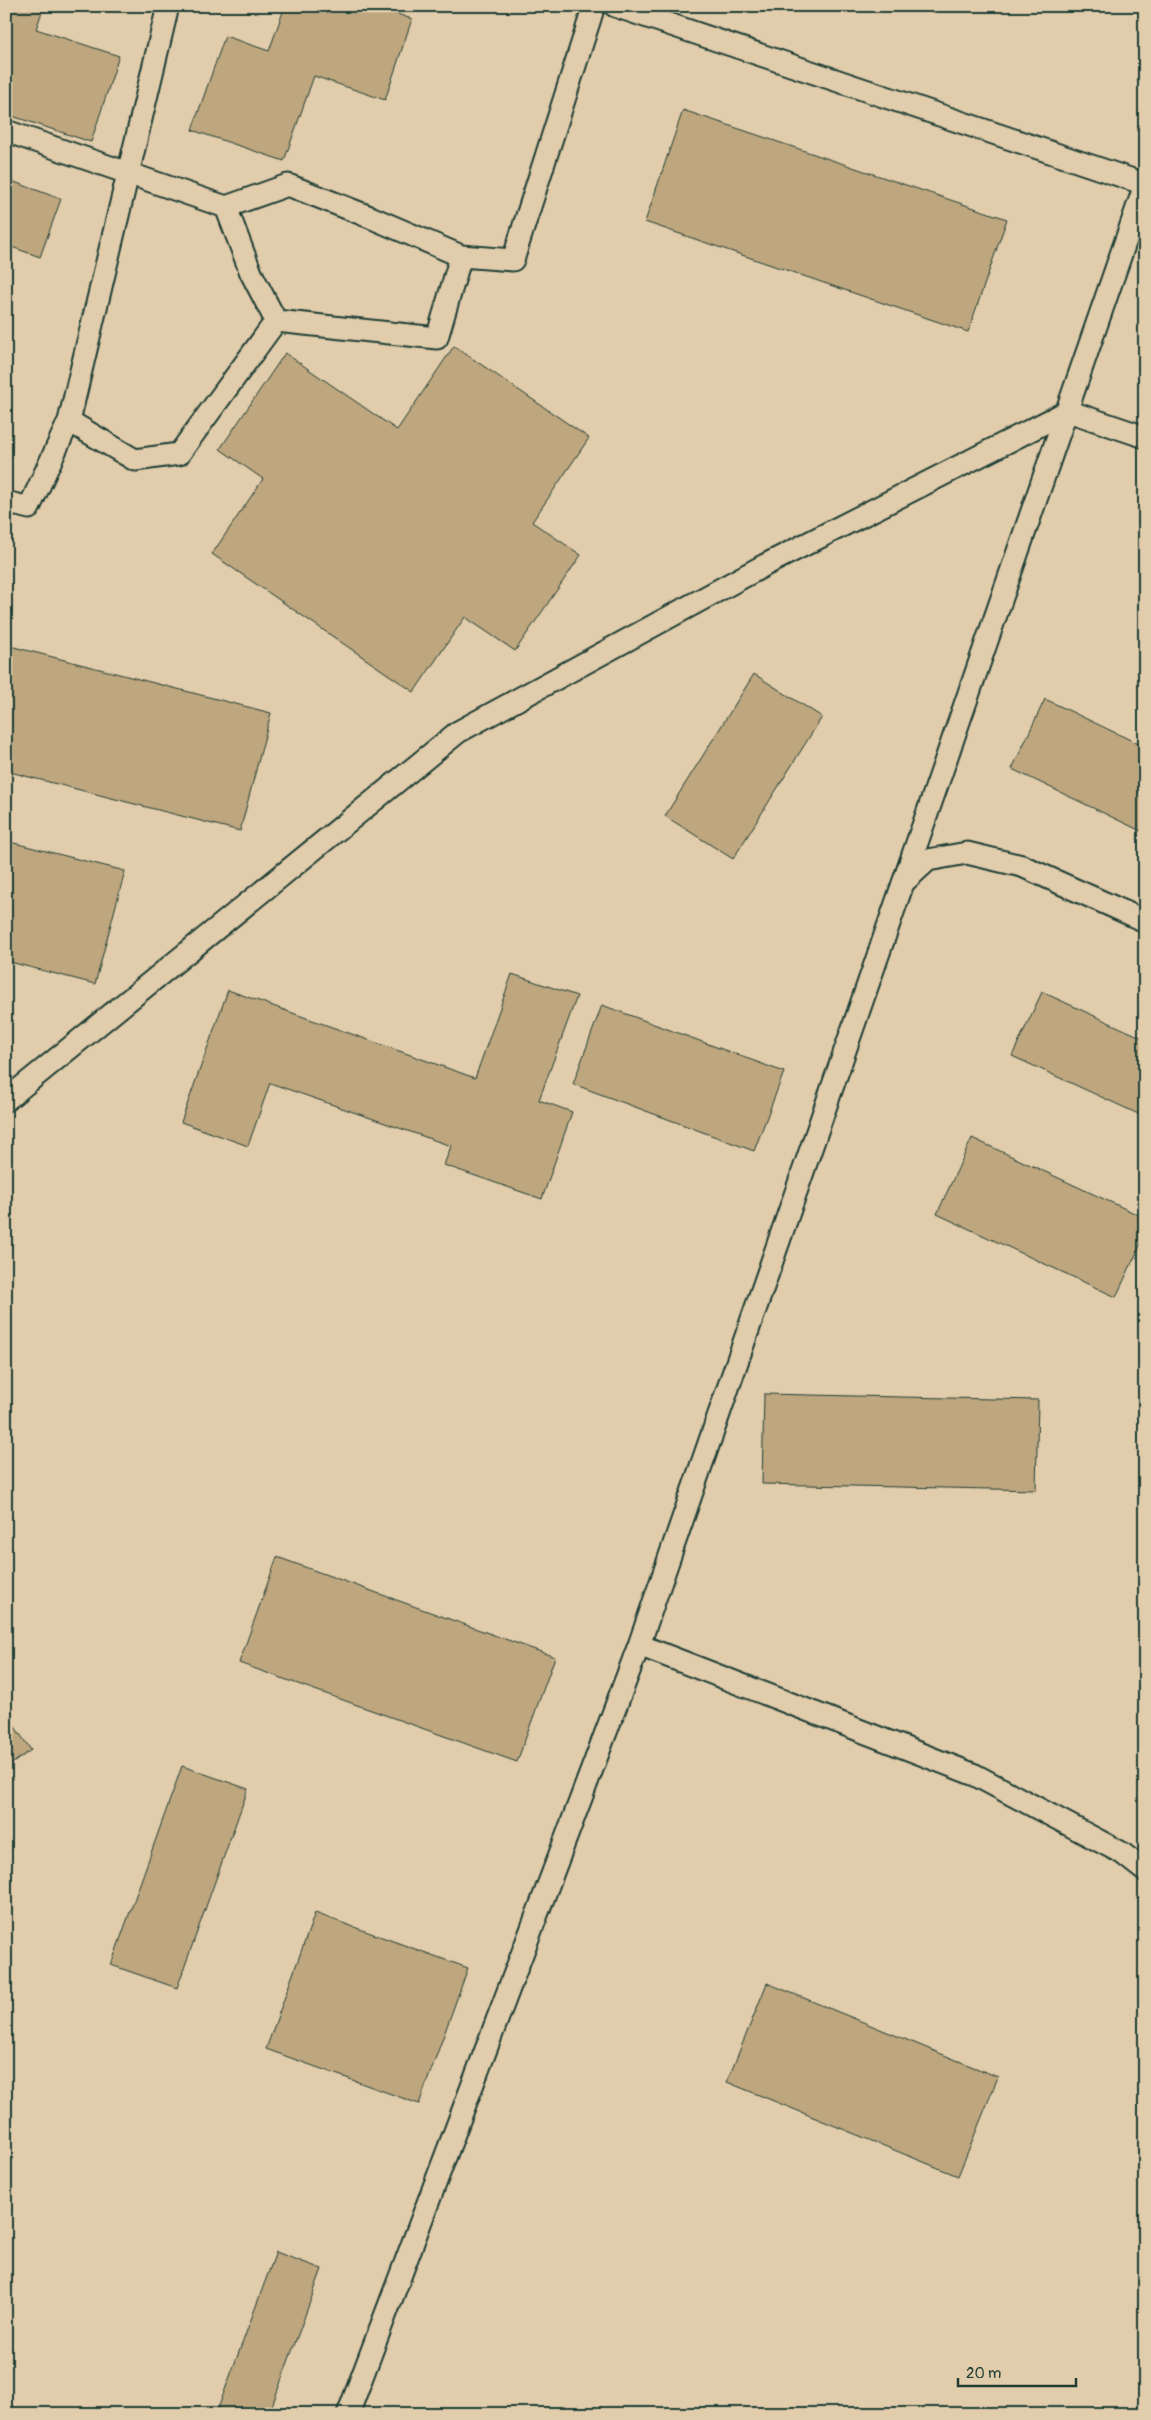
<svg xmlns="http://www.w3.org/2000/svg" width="1151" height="2420" viewBox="0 0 1151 2420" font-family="Pangolin,sans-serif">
  <rect width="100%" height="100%" fill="#e1ccab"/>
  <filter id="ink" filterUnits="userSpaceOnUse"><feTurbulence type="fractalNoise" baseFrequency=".02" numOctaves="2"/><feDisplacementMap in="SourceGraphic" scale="10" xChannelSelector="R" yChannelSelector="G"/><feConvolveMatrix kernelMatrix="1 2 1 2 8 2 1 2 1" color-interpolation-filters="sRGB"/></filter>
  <g filter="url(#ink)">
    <path fill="#bea67e" stroke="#1f3d34" d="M6 6H44L36 29 119 56 91 142 6 114Z
      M285 6H374L412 19 385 100 314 76 284 161 192 130 225 36 269 51Z
      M683 110 1007 219 968 332 645 222Z
      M6 179 61 199 40 257 6 245Z
      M454 346 589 438 532 522 581 555 515 651 465 617 414 692 212 554 263 479 220 449 285 353 397 430Z
      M6 645 271 713 240 831 6 771Z
      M754 674 822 717 733 859 665 816Z
      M1045 699 1145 747V833L1012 769Z
      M6 841 125 871 95 984 6 961Z
      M512 974 577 996 539 1100 572 1112 542 1199 444 1165 451 1146 270 1083 248 1146 181 1122 228 990 475 1078Z
      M1042 992 1145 1039V1117L1012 1056Z
      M602 1005 784 1072 754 1151 573 1084Z
      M972 1138 1145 1218V1235L1116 1297 937 1214Z
      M764 1394 1038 1400 1036 1490 762 1484Z
      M277 1557 555 1657 517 1762 239 1663Z
      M6 1714 31 1750 6 1768Z
      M182 1766 248 1789 177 1988 111 1965Z
      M315 1913 468 1968 419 2104 266 2049Z
      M767 1983 998 2077 958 2176 727 2082Z
      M276 2252 322 2269 269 2414H216Z"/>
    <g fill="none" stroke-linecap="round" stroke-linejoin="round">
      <g stroke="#1f3d34" stroke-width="25">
        <path id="service" d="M615 6 1145 184
          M6 131 226 207
          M288 185 370 217 461 256 437 338 276 321 251 273 226 207Z
          M461 256 513 260 594 6
          M69 421 168 6
          M6 502 29 508 69 421 135 460 179 454 276 321
          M905 881 928 860 967 853 1022 866 1145 921
          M6 1100 458 732 765 565 1068 411 1145 437
          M639 1645 975 1775 1122 1853 1145 1871
          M348 2414 639 1645 1145 185"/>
      </g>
      <use href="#service" stroke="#e1ccab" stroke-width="21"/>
    </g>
  </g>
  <rect width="1151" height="2420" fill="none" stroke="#e1ccab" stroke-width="25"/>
  <rect x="12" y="12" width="1126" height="2395" fill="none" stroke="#1f3d34" stroke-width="2" filter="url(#ink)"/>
  <path d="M958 2378v8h118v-8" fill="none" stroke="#1f3d34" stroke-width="2.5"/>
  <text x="966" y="2378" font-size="15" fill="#1f3d34" stroke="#e1ccab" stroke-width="4" paint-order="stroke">20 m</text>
</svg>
